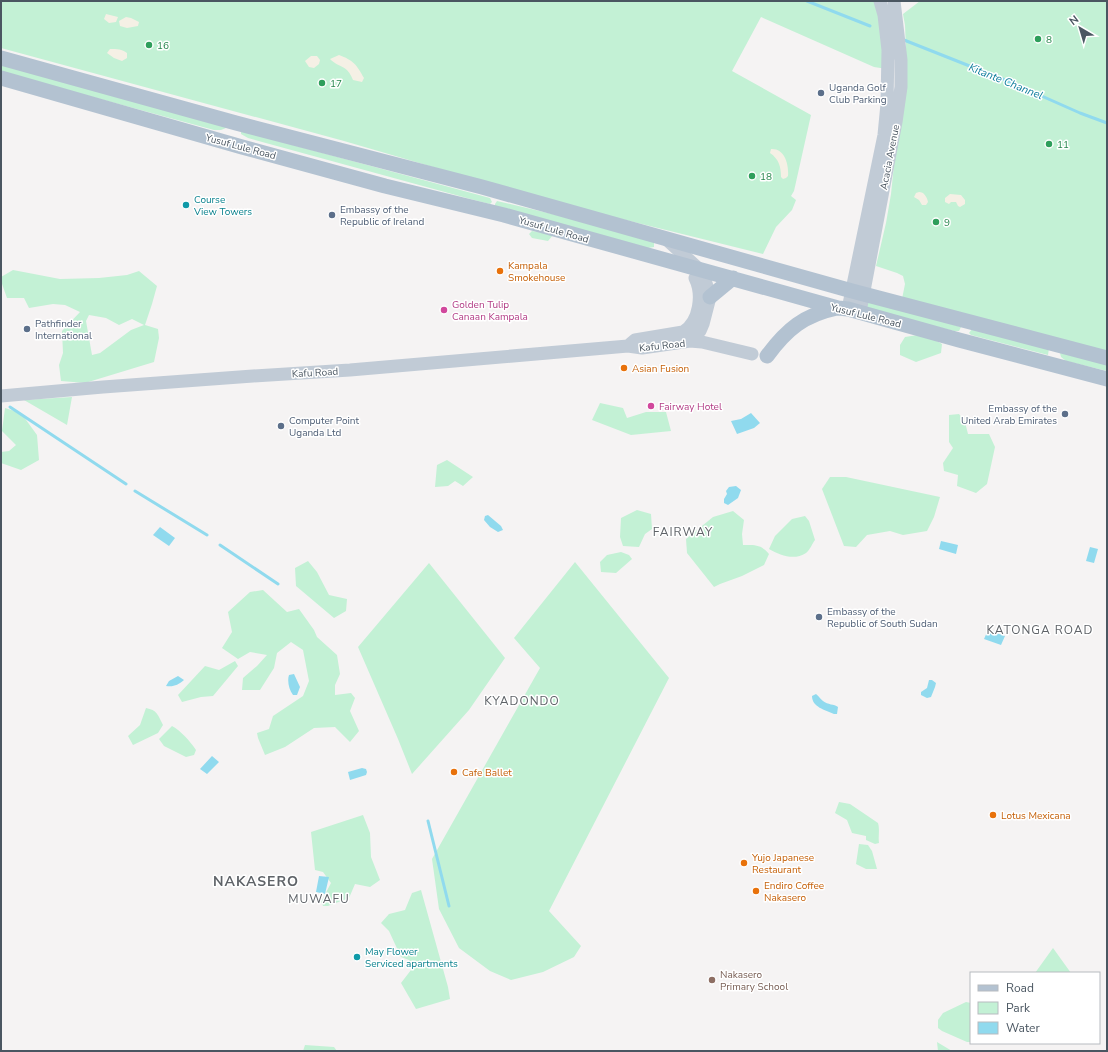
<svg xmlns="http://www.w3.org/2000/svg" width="1108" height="1052" viewBox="0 0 1108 1052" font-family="'Nunito Sans',sans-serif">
  <rect width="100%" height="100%" fill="#f5f3f3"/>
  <path fill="#c3f1d5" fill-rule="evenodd" d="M1 1H879L887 69 874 67 761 17 732 71 811 115 794 191 791 196 796 200 792 210 776 227 763 254 553 202 344 141 1 48Z
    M920 1H1107V353L902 299 905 284 903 276 897 273 876 266 886 223 891 194 906 49 905 25 903 14Z
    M1 64 225 125 226 128 221 130H214L1 72Z
    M241 131 490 198 492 202 490 204 474 200 248 138 241 134Z
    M497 201 565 217 654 242V247L648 248 495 206V204Z
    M532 231 553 235 548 241 532 238 529 234Z
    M13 270 60 279 99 278 127 275 139 271 157 286 152 304 145 325 158 329 159 338 154 362 85 383 61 381 59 365 63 353 62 331 80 312 65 305 53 304 29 308 24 298H7L1 281V277ZM89 315 106 318 119 325 132 319 144 325 131 330 100 353 92 355 86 321Z
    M868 300 961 327 959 331H954L867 309Z
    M972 329 1049 348 1048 355 971 335 969 333Z
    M924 334 942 344 941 353 916 362 900 355V345L905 337Z
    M1060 353 1107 363V371L1066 361 1061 357Z
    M72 397 67 425 24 400Z
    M600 403 623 408 627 418 646 412H666L671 431 631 435 592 420Z
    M5 408 21 413 37 435 39 460 21 470 1 463V452L9 451 16 445 2 431Z
    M959 414 965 422 968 434H989L995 447 987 484 976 493 957 486 958 475 944 471 943 463 953 448 949 442V415Z
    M447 460 473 477 463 486 455 481 448 486 435 487 437 465Z
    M830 477H846L940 497 934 517 927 531 903 535 890 531 867 535 856 547 844 546 822 489Z
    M637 510 651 514 652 529 645 534 639 547 623 546 620 537 621 518Z
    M733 511 744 520 742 534 743 545C754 545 761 544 769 554L764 565 742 576 720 584 714 587 687 553 686 539 713 517Z
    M805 516 809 521 815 540C812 544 810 550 806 553 794 561 780 555 769 549L775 536 792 519Z
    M621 552 629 555 632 559 616 573 601 572 600 562 607 555Z
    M308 561 317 572 329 595 347 599 346 611 334 618 296 586 295 568Z
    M575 562 669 678 549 911 581 946 574 957 543 972 511 980 490 971 459 948 439 909 432 859 540 668 514 638Z
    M429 563 505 658 469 710 412 774 398 739 358 647Z
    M263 590 287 612 299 609 314 630 317 637 337 655 340 674 335 685V695L351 693 355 698 350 711 359 731 350 742 335 727 314 728 285 747 265 755 258 738 257 733 269 729 273 716 303 696 309 681 303 650 291 642 277 653 274 668 260 690H242L243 678 257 666 267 655 250 652 238 659 222 648 232 632 228 612 250 592Z
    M235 661 238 666 213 696 201 697 182 702 178 695 205 666 219 670Z
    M146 708C157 710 158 715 163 725L158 733 133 745 128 736 140 725Z
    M172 726C181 731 190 741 196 750L194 755 186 757 164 746 159 739Z
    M839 802 850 804 878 823C880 830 878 836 879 843L875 844 866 840V836L852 833 847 820 835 813Z
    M363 815 370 833 371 857 380 880 370 887 355 884 349 898 328 906H323L321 902 331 883 323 872 315 870 311 832Z
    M859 844 868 845 872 851 877 869H866L856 864Z
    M421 890 448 987 450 999 416 1009 401 983 411 970 409 960 401 957 389 931 381 923 389 914 405 910 412 893Z
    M1053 948 1071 973H1035Z
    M966 1002 971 1003V1042H967L942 1031 938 1028V1020L943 1013Z
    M937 1042 952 1051H938Z
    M305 1045 334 1047 337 1051H303Z"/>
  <path fill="#f5f0e5" d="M106 14 118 17 116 22 109 23 104 19Z
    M126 17 131 18 139 22 138 26 127 28 120 26 119 21Z
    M110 49C117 49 122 49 127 53V58L122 61 114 58 107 53Z
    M339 55C353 60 357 65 364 78L362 82 353 80C347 64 340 69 330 59Z
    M311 56H317L320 60 319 64 314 68 309 67 305 61Z
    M771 149C785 148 789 165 788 176L786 178 783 179 781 177C781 167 779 159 770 153Z
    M919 192C924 192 927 197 928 202L926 205H922L919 200 914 197 916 193Z
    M950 194 961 195 965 200V204L960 207 958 206 956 202H951L949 204 945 202V198Z"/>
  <path fill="#90daee" d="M751 413 760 423 754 428 737 434 731 421 741 419Z
    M736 486 741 490 738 498 728 505 724 503V499L727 494 726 491 729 487Z
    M488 515 501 526 503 530 498 532 490 527 484 520 485 516Z
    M160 527 175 538 169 546 153 535Z
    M941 541 958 545 956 554 939 549Z
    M1090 547 1098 549 1094 563 1086 561Z
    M988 630 1005 636 1001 645 984 639Z
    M294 674 300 687 297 695H293C289 690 287 681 289 675Z
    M178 676 184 680C178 685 174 687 166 686L169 681Z
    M929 680H932L936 683 935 687 931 697 927 698 921 695V692L927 688Z
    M816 694C819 696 820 699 823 701 828 705 834 704 838 707L837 714H834C825 710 812 707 812 696Z
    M212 756 219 762 207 774 200 769Z
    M362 768 366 769 367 772 366 775 350 780 348 772Z
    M319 876 329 877 325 894 316 892Z"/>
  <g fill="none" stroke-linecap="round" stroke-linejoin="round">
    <path stroke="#90daee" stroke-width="3" d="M807 1 870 26
      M904 40 1010 82 1080 113 1107 123
      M10 407 126 484
      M135 491 207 535
      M220 545 278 584
      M428 821 449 906"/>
    <path stroke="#c1cbd6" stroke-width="13" d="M848 309 884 135 887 104 888 50 884 15 880 1
      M860 312 896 122 901 87V60L894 1
      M690 341 702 342 752 354
      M628 346 635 340 683 332C700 322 703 294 695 278
      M1 396 103 387 253 376 350 370 628 346 642 348 690 341 700 331 703 324 710 297 706 283 699 269 666 239"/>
    <path stroke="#b3c2d1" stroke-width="15" d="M1 58 236 123 482 187 852 291 1107 358
      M1 78 242 147 385 186 504 215 838 308 848 309 959 340 1107 379
      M710 297 733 278
      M767 356C787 329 804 315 837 308"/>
  </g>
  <g fill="#2e9e5b" stroke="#fff" stroke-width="1.5">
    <circle cx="1038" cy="39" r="4"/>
    <circle cx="149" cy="45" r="4"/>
    <circle cx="322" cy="83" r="4"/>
    <circle cx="1049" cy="144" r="4"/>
    <circle cx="752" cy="176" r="4"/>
    <circle cx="936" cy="222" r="4"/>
  </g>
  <g fill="#5c6f8a" stroke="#fff" stroke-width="1.5">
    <circle cx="821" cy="93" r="4"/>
    <circle cx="332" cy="215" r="4"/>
    <circle cx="27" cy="329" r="4"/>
    <circle cx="1065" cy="414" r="4"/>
    <circle cx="281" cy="426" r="4"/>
    <circle cx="819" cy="617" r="4"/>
  </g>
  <g fill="#0f9aa8" stroke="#fff" stroke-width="1.5">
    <circle cx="186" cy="205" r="4"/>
    <circle cx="357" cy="957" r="4"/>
  </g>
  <g fill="#e8710a" stroke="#fff" stroke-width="1.5">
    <circle cx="500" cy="271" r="4"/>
    <circle cx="624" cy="368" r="4"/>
    <circle cx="454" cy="772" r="4"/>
    <circle cx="993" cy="815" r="4"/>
    <circle cx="744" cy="863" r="4"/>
    <circle cx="756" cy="891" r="4"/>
  </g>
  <g fill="#d1479c" stroke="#fff" stroke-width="1.5">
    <circle cx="444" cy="310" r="4"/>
    <circle cx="651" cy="406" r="4"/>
  </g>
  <circle fill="#8d6e63" stroke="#fff" stroke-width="1.5" cx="712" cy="980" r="4"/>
  <g text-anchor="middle" stroke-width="3" stroke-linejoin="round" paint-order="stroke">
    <g font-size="10" fill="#27864d" stroke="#fff" text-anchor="start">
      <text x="1046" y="43">8</text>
      <text x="157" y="49">16</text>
      <text x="330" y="87">17</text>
      <text x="1057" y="148">11</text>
      <text x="760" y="180">18</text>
      <text x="944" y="226">9</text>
    </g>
    <g font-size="10" fill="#4e5e75" stroke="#fff" text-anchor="start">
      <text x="829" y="91">Uganda Golf<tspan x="829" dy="12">Club Parking</tspan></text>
      <text x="340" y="213">Embassy of the<tspan x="340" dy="12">Republic of Ireland</tspan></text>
      <text x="35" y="327">Pathfinder<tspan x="35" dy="12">International</tspan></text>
      <text x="1057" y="412" text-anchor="end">Embassy of the<tspan x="1057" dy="12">United Arab Emirates</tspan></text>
      <text x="289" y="424">Computer Point<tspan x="289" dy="12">Uganda Ltd</tspan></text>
      <text x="827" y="615">Embassy of the<tspan x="827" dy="12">Republic of South Sudan</tspan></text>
    </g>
    <g font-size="10" fill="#4a5661" stroke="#fff">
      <text transform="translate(241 146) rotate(15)" y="4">Yusuf Lule Road</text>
      <text transform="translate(889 157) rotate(-79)" y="4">Acacia Avenue</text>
      <text transform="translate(554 229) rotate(16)" y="4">Yusuf Lule Road</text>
      <text transform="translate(866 315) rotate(14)" y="4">Yusuf Lule Road</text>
      <text transform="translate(662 345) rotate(-6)" y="4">Kafu Road</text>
      <text transform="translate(315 372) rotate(-3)" y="4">Kafu Road</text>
    </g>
    <g font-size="10" fill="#0d838f" stroke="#fff" text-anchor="start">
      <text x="194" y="203">Course<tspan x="194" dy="12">View Towers</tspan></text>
      <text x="365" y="955">May Flower<tspan x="365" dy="12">Serviced apartments</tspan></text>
    </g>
    <g font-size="10" fill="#c56008" stroke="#fff" text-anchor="start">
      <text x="508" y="269">Kampala<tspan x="508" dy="12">Smokehouse</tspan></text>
      <text x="632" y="372">Asian Fusion</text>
      <text x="462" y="776">Cafe Ballet</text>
      <text x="1001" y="819">Lotus Mexicana</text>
      <text x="752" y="861">Yujo Japanese<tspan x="752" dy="12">Restaurant</tspan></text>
      <text x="764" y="889">Endiro Coffee<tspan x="764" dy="12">Nakasero</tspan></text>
    </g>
    <g font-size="10" fill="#b23c85" stroke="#fff" text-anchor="start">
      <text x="452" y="308">Golden Tulip<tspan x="452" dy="12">Canaan Kampala</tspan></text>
      <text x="659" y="410">Fairway Hotel</text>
    </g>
    <g font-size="10" fill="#785e54" stroke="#fff" text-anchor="start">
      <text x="720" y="978">Nakasero<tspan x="720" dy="12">Primary School</tspan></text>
    </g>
    <g font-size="11" font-style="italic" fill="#0c7c9b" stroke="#fff">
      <text transform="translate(1006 81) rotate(22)" y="4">Kitante Channel</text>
    </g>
    <g font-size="12" letter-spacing="1" fill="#5f6368" stroke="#fff">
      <text x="683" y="536">FAIRWAY</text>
      <text x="1040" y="634">KATONGA ROAD</text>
      <text x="522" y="705">KYADONDO</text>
      <text x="319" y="903">MUWAFU</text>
    </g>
    <g font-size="14" font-weight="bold" letter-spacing="1" fill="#5f6368" stroke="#fff">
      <text x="256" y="886">NAKASERO</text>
    </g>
  </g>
  <rect width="1108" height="1052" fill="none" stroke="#4a5661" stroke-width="4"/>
  <rect x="970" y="972" width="130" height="72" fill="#ffffff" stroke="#b7bbc0"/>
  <rect x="978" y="985" width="20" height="6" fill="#b3c2d1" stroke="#b7bbc0"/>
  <text x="1006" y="992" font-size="12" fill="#4a5661">Road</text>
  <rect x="978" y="1002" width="20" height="12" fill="#c3f1d5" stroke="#b7bbc0"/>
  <text x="1006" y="1012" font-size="12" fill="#4a5661">Park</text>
  <rect x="978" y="1022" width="20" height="12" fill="#90daee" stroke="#b7bbc0"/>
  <text x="1006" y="1032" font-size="12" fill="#4a5661">Water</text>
  <g transform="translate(1080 28) rotate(322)" stroke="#ffffff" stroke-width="3" paint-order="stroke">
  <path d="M0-3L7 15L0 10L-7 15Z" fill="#4a5661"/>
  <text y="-6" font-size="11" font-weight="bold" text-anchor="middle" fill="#4a5661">N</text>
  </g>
</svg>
